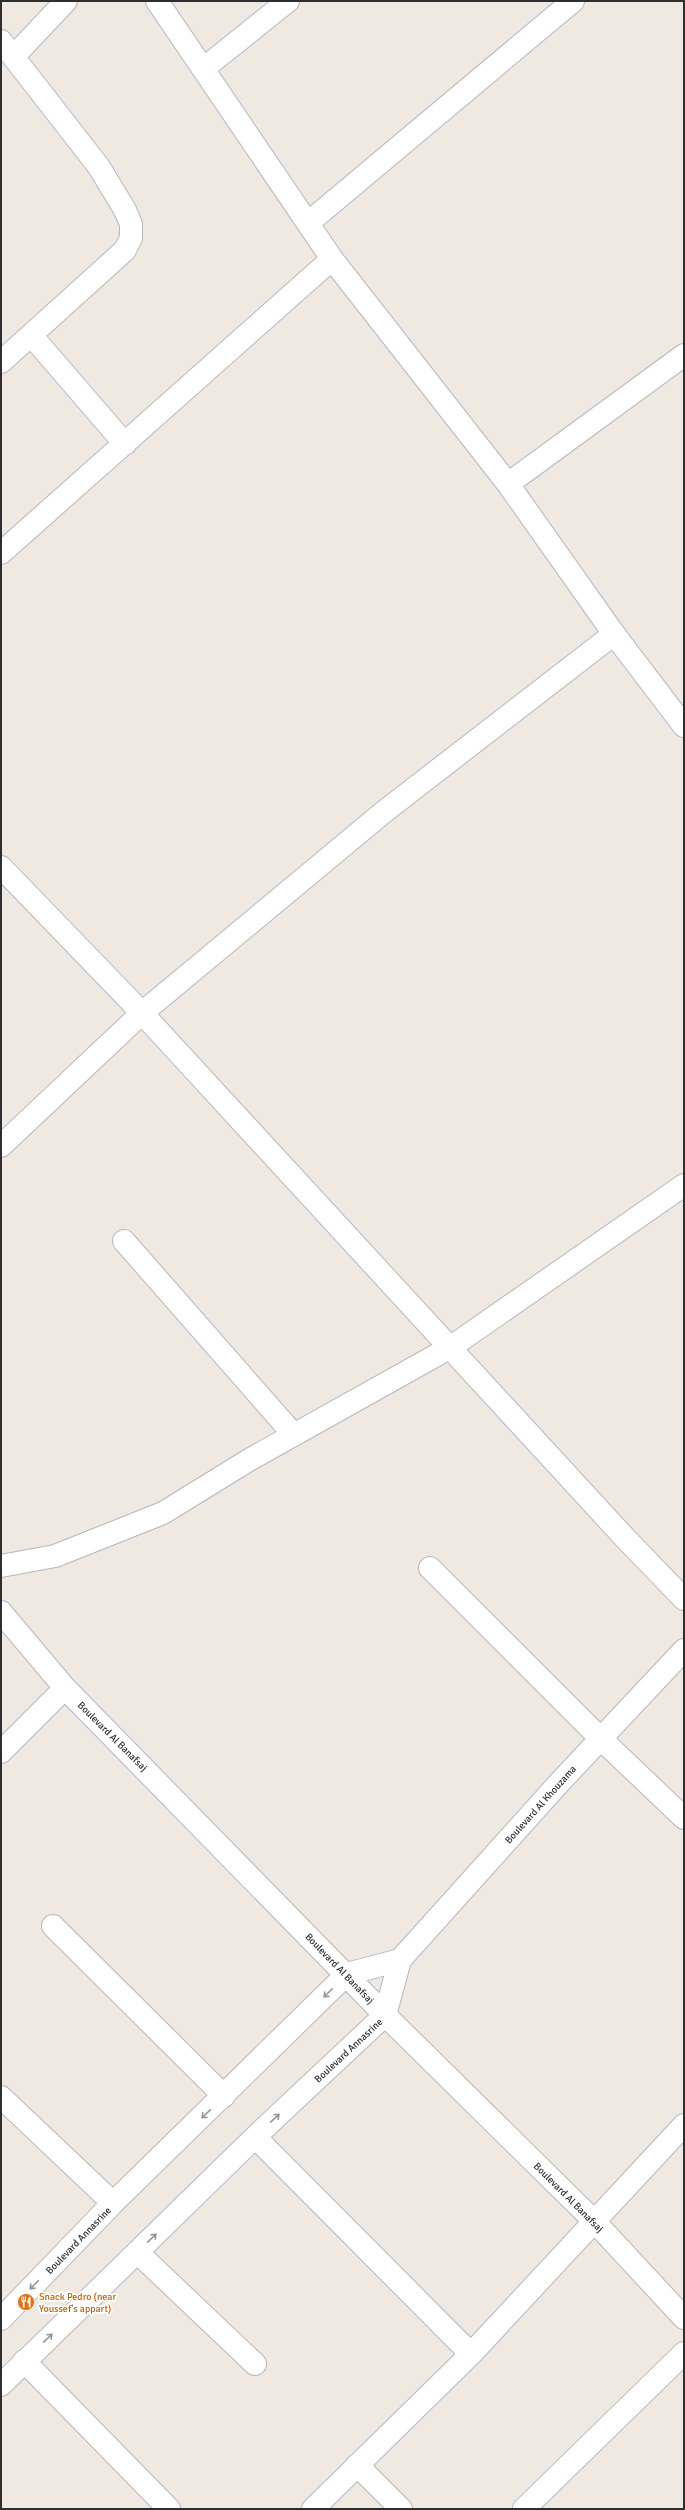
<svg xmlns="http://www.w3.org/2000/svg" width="685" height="2510" viewBox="0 0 685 2510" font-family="Signika,sans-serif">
  <rect width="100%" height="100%" fill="#efe9e1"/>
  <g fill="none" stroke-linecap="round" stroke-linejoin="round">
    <g stroke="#b4b7c1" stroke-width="24">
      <path id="minor" d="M157 1 332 259 508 484 614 634 684 726
        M1 41 99 167 125 210 131 224V238L125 250 1 362
        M14 56 66 1
        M203 69 288 1
        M308 223 573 1
        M31 335 125 444
        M508 484 684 355
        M1 553 332 259
        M1 867 142 1013 625 1538 684 1599
        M1 1146 142 1013 385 811 614 634
        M124 1241 294 1435
        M1 1566 55 1556 163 1513 249 1460 451 1347 684 1185
        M430 1568 600 1738 684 1818
        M1 1612 65 1688 385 2015 595 2222 684 2318
        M1 1752 65 1688
        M53 1926 224 2096
        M1 2097 113 2203
        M255 2137 471 2354
        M137 2252 255 2364
        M1 2319 113 2203 347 1974 400 1960
        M24 2361 169 2509
        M1 2385 255 2137 385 2015 400 1960 560 1782 684 1650
        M357 2465 401 2509
        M313 2509 471 2354 684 2125
        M524 2509 684 2353"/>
    </g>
    <use href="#minor" stroke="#fff" stroke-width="22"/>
  </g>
  <defs><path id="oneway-shaft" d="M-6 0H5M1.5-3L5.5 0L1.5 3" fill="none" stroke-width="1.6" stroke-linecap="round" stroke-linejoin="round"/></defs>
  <g stroke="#969696">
    <use href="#oneway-shaft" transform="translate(328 1993) rotate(135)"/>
    <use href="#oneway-shaft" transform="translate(206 2114) rotate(136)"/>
    <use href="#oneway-shaft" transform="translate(275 2118) rotate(-43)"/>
    <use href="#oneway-shaft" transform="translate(152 2238) rotate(-44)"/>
    <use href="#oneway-shaft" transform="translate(34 2285) rotate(134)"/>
    <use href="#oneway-shaft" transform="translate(48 2338) rotate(-44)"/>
  </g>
  <defs>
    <g id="restaurant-disc" transform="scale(0.9)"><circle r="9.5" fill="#e8710a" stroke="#fff"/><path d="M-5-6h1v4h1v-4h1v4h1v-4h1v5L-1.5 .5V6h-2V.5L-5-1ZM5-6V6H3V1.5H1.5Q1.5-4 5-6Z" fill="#fff"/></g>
  </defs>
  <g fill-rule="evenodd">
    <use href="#restaurant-disc" x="26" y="2302"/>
  </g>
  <g text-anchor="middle" stroke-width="3.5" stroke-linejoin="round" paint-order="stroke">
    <g font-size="10" fill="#2e2e2e" stroke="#fff">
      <text transform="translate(113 1736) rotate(45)" y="4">Boulevard Al Banafsaj</text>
      <text transform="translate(540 1804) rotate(-48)" y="4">Boulevard Al Khouzama</text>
      <text transform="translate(340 1968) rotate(46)" y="4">Boulevard Al Banafsaj</text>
      <text transform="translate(348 2050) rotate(-43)" y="4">Boulevard Annasrine</text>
      <text transform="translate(569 2197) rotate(45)" y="4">Boulevard Al Banafsaj</text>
      <text transform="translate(78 2240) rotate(-46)" y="4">Boulevard Annasrine</text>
    </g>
    <g font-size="10" fill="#c56008" stroke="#fff" text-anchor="start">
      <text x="39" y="2300">Snack Pedro (near<tspan x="39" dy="12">Youssef's appart)</tspan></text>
    </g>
  </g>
  <rect width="685" height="2510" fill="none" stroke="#2e2e2e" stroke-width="4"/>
</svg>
